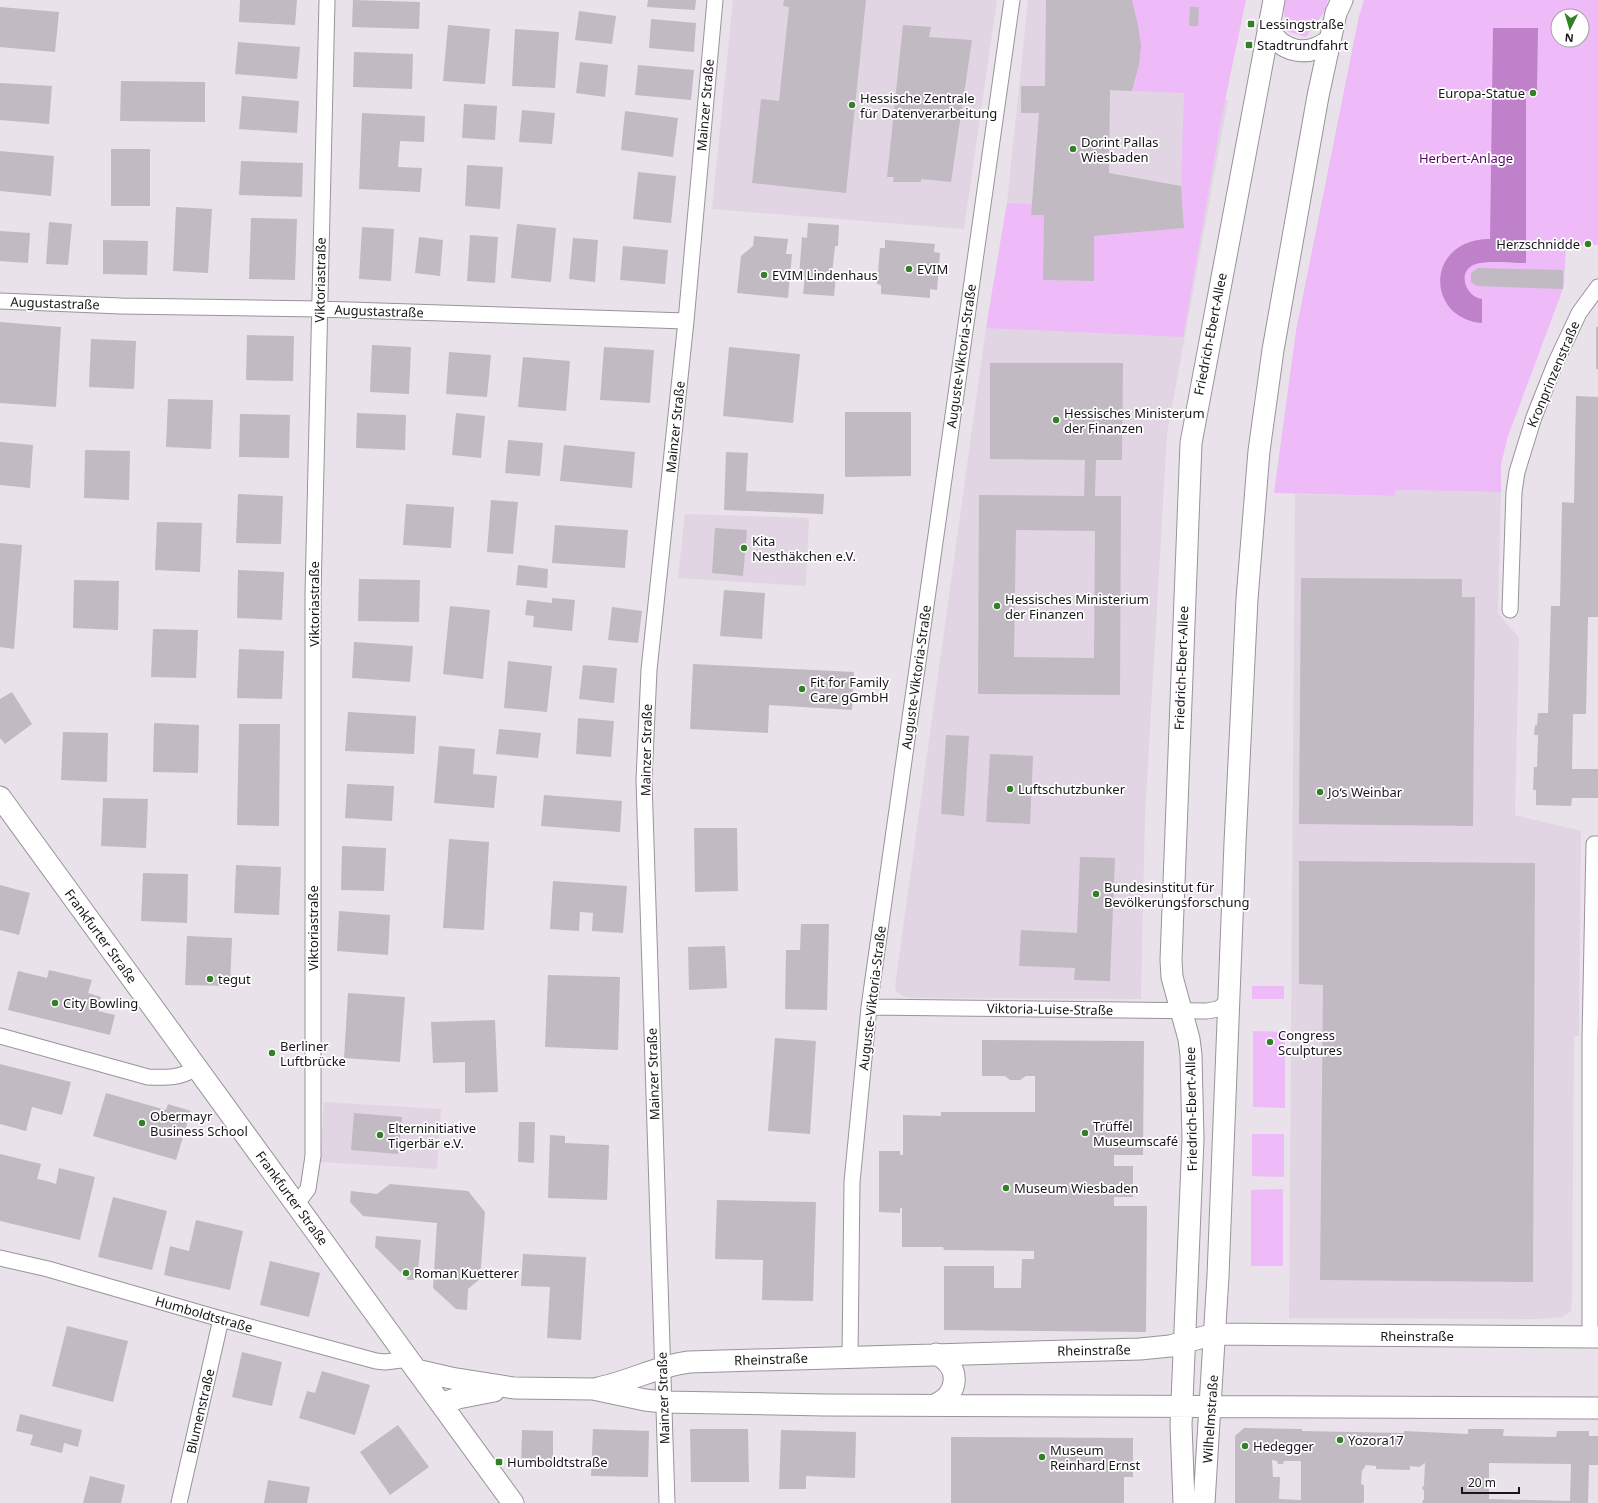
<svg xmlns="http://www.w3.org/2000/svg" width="1598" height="1503" viewBox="0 0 1598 1503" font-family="'Noto Sans',sans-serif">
  <rect width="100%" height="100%" fill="#e9e2ea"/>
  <path fill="#e1d5e3" d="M733 0H997L964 229 712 209Z
    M1028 0H1132L1138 25 1141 46 1139 65 1132 91 1184 92 1228 100 1167 434 1145 816 1141 999 909 998 901 995 896 991 895 986 986 328 1007 203Z
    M1396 490 1501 492 1498 613 1519 638 1515 815 1581 831 1579 1036H1574L1572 1299 1571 1311 1563 1317 1539 1319 1289 1318 1295 494 1395 496Z
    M685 514 809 518 806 586 678 578Z
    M324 1102 441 1109 437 1169 320 1162Z"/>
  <path fill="#eebbf8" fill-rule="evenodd" d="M1132 0H1246L1221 120 1183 337 986 328 1007 203 1032 204 1031 214 1044 215 1043 280 1094 281V236L1184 228 1181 186 1184 93 1132 91C1143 59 1140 32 1132 0Z
    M1283 0H1328L1325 11 1306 37 1286 31Z
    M1364 0H1598V245H1566L1564 286 1507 439 1501 465V492L1396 490 1395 496 1274 493 1296 331 1359 16ZM1558 16H1582V40H1558Z
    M1252 986H1284V999H1252Z
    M1253 1031 1285 1032V1108L1253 1107Z
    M1252 1134H1284V1177L1252 1176Z
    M1283 1189V1266H1251V1190Z"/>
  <path fill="#be81ca" d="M1493 28H1538L1537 90 1526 91V263C1512 263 1488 260 1476 264 1456 270 1465 297 1482 299V323C1425 318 1425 239 1490 239Z"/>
  <path fill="#c1bac2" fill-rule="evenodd" d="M240 0H297L295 25 239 22Z
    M353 0 420 2 419 29 352 27Z
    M648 0H696L695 10 647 7Z
    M784 0H866L846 193 752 183 761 99 779 101 789 7 783 6Z
    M1046 0H1132L1138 25 1141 46 1139 65 1132 91 1110 90 1109 173 1181 186 1184 228 1094 236V281L1043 280 1044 215H1031L1039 113H1021V86H1045Z
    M0 7 59 12 55 52 0 47Z
    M1190 7H1199L1198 26H1189Z
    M579 11 616 16 612 44 575 40Z
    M651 19 696 23 694 52 649 48Z
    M448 25 490 29 485 84 443 81Z
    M903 25 931 27 929 37 972 40 951 182 921 179V182H893L894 177H887Z
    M515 29 559 32 555 88 512 86Z
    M238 42 300 47 297 79 235 74Z
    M354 52 413 54 412 89 353 87Z
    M580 62 608 65 605 97 576 93Z
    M638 65 694 70 691 100 635 95Z
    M121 81 205 82V122L120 121Z
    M0 83 52 86 49 124 0 120Z
    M242 96 299 101 297 133 239 129Z
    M464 104 497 106 495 140 462 138Z
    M522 110 555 113 552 144 519 142Z
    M625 111 678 118 673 157 621 150Z
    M362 113 425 116 424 142 400 141 398 167 422 168 420 192 359 189Z
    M111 149H150V206H111Z
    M0 151 54 156 51 196 0 191Z
    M241 161 303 163 302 197 239 195Z
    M467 165 503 167 500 209 465 206Z
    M638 172 676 176 671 223 633 219Z
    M176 207 212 209 208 273 173 271Z
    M251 218 297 219 295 280 249 279Z
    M49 222 72 224 68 265 46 264Z
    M808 223 839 225 838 246H835L832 274 836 275 834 296 803 294 805 277H799L802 237 807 238Z
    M517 224 556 228 551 282 511 278Z
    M362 227 394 229 391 281 359 279Z
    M0 231 30 233 28 263 0 261Z
    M470 235 498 237 495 283 467 281Z
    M754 236 788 239 786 254H792L788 298 737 293 741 256 753 246Z
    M419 237 443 240 440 276 415 273Z
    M573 238 598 240 595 282 569 279Z
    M103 240 148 241 147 275 103 274Z
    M885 240 935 244 934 252 940 253 937 290 930 289V298L881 294V285L877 284 880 248H885Z
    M623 246 668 250 665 284 620 280Z
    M1478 268 1563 270V289L1477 286 1471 282V273Z
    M0 322 61 327 56 407 0 403Z
    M1596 327H1598V369H1596Z
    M247 335 294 336 293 381 246 380Z
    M91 339 136 341 134 389 89 387Z
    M372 345 411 347 409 394 370 392Z
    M604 347 654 350 650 403 600 400Z
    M729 347 800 354 793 423 723 416Z
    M449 352 491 355 487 397 446 394Z
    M523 357 570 361 566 411 518 407Z
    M990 363H1123L1122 460H1096L1095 496H1121L1120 695 978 694 979 495 1084 496 1085 460 990 459ZM1016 530 1095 531 1094 658 1014 657Z
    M1576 396 1598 397V617H1588L1586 714H1573L1572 769H1598V798H1572L1571 806 1536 805V790H1533L1534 767H1537L1538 735H1534L1535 725H1537L1538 713H1548L1551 606H1560L1562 502 1574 503Z
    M168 399 213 400 211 449 166 447Z
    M845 412H911V476L845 477Z
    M357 413 406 415 405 450 356 448Z
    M456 413 485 416 481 458 452 455Z
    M240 414 290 415 289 458 239 457Z
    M508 440 543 443 540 476 505 473Z
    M0 442 33 445 30 488 0 485Z
    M564 445 635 452 632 488 560 481Z
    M85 450 130 451 129 500 84 498Z
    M726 452 748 453 746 491 824 494 823 514 724 510Z
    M238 494 283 496 281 544 236 543Z
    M491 500 518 502 513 554 487 552Z
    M406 504 454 507 451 548 403 545Z
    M157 522 202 523 200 572 155 570Z
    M555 525 628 530 625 568 552 563Z
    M715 528 747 530 743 576 712 573Z
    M0 543 22 545 14 649 0 647Z
    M518 565 548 569 547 588 516 585Z
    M238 570 284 572 282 620 237 618Z
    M1301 578 1462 579V597H1475L1473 826 1299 824Z
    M359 579 420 580 419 622 358 621Z
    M74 580 119 581 118 630 73 628Z
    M724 590 765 593 762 639 720 636Z
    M552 598 575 600 572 631 533 627 534 616 525 615 527 600 552 603Z
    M450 606 490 610 483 679 443 674Z
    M612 607 642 611 638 643 608 640Z
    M153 629 198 630 196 678 151 677Z
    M354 642 413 646 410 682 352 678Z
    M239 649 284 651 282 699 237 698Z
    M508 661 552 666 547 712 504 708Z
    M693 664 854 672 852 710 769 705 768 733 690 729Z
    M583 665 617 668 614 703 579 699Z
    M12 692 32 724 5 744 0 738V699Z
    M348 712 416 716 414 754 345 751Z
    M578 718 614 721 611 757 576 754Z
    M154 723 199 725 198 773 153 772Z
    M239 724H280L279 826 237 825Z
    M499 729 541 733 538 758 496 754Z
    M63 732 108 733 107 782 61 780Z
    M946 735 969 736 964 816 941 814Z
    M439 746 475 749 473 774 497 776 494 808 434 803Z
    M990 754 1033 756 1030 824 986 822Z
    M347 784 394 786 392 821 345 818Z
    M544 795 622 801 620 832 541 826Z
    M103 798 148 799 146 848 101 846Z
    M694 828H737L738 891 695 892Z
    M449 839 489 842 484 930 443 928Z
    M342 846 386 848 384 891 341 890Z
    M1080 857 1115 858 1110 981 1074 980 1075 968 1019 966 1021 930 1077 933Z
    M1299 861 1535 863 1533 1282 1320 1280 1323 985 1299 984Z
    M236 865 281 867 279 915 234 913Z
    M143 873 188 874 187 923 141 921Z
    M553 881 627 886 623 933 592 931 593 913 580 912 579 931 550 929Z
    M0 885 30 893 19 935 0 930Z
    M339 911 390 915 388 955 337 951Z
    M801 924H829L827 1010 785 1009 786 950H800Z
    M187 936 232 938 230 986 185 985Z
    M725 946 727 988 689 990 688 947Z
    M49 970 92 980 88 993 101 997 98 1011 115 1015 110 1035 8 1010 18 971 47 978Z
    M548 975 620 977 618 1050 545 1047Z
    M348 993 405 997 400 1062 344 1058Z
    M495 1020 498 1092 465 1093V1062L433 1063 431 1022Z
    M775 1038 816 1041 810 1134 768 1131Z
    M982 1040 1144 1041 1143 1155H1114V1166H1133V1197H1114V1206H1147L1146 1332 944 1330V1266H994V1288H1021L1022 1259H1034V1251L944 1250 943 1247H902V1208H900V1213L879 1212V1151H900V1155H903V1115L941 1116V1112H1035V1076H1026L1020 1080H1010L1005 1076H982Z
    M0 1064 71 1082 62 1115 32 1107 26 1131 0 1124Z
    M106 1093 166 1110 168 1104 191 1111 176 1160 93 1136Z
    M354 1113 402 1117 398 1154 351 1150Z
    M519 1122H535L534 1163 518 1162Z
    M550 1135 565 1136V1143L609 1145 607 1200 548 1198Z
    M0 1154 41 1164 37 1179 47 1181 56 1184 59 1168 95 1177 80 1240 0 1221Z
    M390 1184 468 1191 485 1212 480 1279 468 1289 467 1310 456 1309 433 1288 437 1223 363 1216 350 1202 351 1191 377 1194Z
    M113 1197 167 1211 152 1270 98 1257Z
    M717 1200 816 1202 813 1301 762 1300 763 1260 715 1259Z
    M196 1220 243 1231 230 1290 164 1275 170 1246 189 1251Z
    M376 1236 421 1240 417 1280H408L375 1247Z
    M523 1254 586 1257 581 1340 547 1338 550 1287 521 1286Z
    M270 1261 320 1273 309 1317 260 1305Z
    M67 1326 128 1341 113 1402 52 1386Z
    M242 1352 282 1362 272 1406 232 1397Z
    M322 1371 370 1385 355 1435 299 1418 307 1391 315 1393Z
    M20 1414 82 1430 78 1447 64 1443 62 1453 30 1445 33 1435 16 1431Z
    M398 1425 429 1467 390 1495 360 1452Z
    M1244 1428 1302 1429V1431L1404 1433V1431L1468 1434V1429H1504L1503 1436 1556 1437 1557 1431H1589V1436H1598V1465H1589L1588 1503H1423L1422 1502 1424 1499V1491L1422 1488 1424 1485 1425 1463 1419 1467 1410 1466V1470L1376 1469V1466L1366 1465 1362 1471 1361 1484 1364 1485V1502L1362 1503H1235V1436ZM1272 1460 1277 1461 1278 1464H1283L1284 1461H1301V1500L1279 1499 1280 1477H1273ZM1489 1463 1571 1464 1570 1501 1489 1499Z
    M593 1429 649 1431 648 1477 591 1476Z
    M690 1429H748L749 1482H691Z
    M522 1430 553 1431V1468L521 1467Z
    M781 1430 856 1432 855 1478 806 1476V1489H779Z
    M951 1437 1133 1438V1477H1124V1503H951Z
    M90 1476 125 1485 121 1503H83Z
    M268 1480 310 1487 307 1503H264Z"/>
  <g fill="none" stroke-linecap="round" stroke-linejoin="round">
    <g stroke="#99939b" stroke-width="17">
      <path id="street" d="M0 301 121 306 319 309 686 321
        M1510 610 1514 492 1517 472 1534 417 1555 364 1579 313 1598 287
        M869 1007 1207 1011 1218 1009 1229 1001
        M0 1036 148 1077C169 1078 179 1078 197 1068
        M296 1205 308 1189 313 1156V594L327 0
        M0 1258 48 1269 221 1319 376 1361 385 1362 409 1359
        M1590 1337V1039L1594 844H1598
        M850 1356 852 1182 869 1007 1012 0
        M179 1503 221 1319
        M667 1503 644 780 649 670 686 321 715 0"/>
    </g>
    <g stroke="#99939b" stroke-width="23">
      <path id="secondary" d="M1268 29C1283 53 1308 58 1330 40
        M0 797 513 1503
        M416 1370 451 1378 514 1388 593 1389 645 1400 663 1402 825 1405 1598 1408
        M598 1388C629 1382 657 1366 689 1362L1140 1349 1170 1346 1215 1334 1598 1337
        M441 1404 458 1398 494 1391
        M935 1405C960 1394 961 1366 936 1354
        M1184 1503 1181 1425 1193 1139 1191 1055 1189 1039 1172 977 1171 960 1191 443 1274 0
        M1204 1503 1218 1276 1235 843 1247 599 1259 451 1273 350 1318 96 1336 13 1342 0"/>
    </g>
    <use href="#street" stroke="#fff" stroke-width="15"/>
    <use href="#secondary" stroke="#fff" stroke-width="21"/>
  </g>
  <g fill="#348028" stroke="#fff" stroke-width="1.5">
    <rect x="1247" y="20" width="8" height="8" rx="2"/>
    <rect x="1245" y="41" width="8" height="8" rx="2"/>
    <circle cx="1533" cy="93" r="4"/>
    <circle cx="852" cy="105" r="4"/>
    <circle cx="1073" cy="149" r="4"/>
    <circle cx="1588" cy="244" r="4"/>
    <circle cx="909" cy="269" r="4"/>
    <circle cx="764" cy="275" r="4"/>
    <circle cx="1056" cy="420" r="4"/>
    <circle cx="744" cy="548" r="4"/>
    <circle cx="997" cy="606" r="4"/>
    <circle cx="802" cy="689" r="4"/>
    <circle cx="1010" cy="789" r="4"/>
    <circle cx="1320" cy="792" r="4"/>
    <circle cx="1096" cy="894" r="4"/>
    <circle cx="210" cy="979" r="4"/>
    <circle cx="55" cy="1003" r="4"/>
    <circle cx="1270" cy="1042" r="4"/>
    <circle cx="272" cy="1053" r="4"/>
    <circle cx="142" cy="1123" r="4"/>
    <circle cx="1085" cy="1133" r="4"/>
    <circle cx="380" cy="1135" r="4"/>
    <circle cx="1006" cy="1188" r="4"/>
    <circle cx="406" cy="1273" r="4"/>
    <circle cx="1340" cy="1440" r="4"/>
    <circle cx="1245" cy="1446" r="4"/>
    <circle cx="1042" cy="1457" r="4"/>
    <rect x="495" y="1458" width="8" height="8" rx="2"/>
  </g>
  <g text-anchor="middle" stroke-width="3.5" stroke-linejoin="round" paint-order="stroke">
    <g font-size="13" fill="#191619" stroke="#fff" text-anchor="start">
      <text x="1259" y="29">Lessingstraße</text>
      <text x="1257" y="50">Stadtrundfahrt</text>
      <text x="1525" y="98" text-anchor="end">Europa-Statue</text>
      <text x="860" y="103">Hessische Zentrale<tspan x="860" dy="15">für Datenverarbeitung</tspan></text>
      <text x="1081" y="147">Dorint Pallas<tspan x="1081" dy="15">Wiesbaden</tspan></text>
      <text x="1580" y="249" text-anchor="end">Herzschnidde</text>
      <text x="917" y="274">EVIM</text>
      <text x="772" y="280">EVIM Lindenhaus</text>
      <text x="1064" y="418">Hessisches Ministerum<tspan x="1064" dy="15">der Finanzen</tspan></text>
      <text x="752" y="546">Kita<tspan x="752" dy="15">Nesthäkchen e.V.</tspan></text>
      <text x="1005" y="604">Hessisches Ministerium<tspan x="1005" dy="15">der Finanzen</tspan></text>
      <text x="810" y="687">Fit for Family<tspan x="810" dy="15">Care gGmbH</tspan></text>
      <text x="1018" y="794">Luftschutzbunker</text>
      <text x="1328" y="797">Jo‘s Weinbar</text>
      <text x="1104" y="892">Bundesinstitut für<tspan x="1104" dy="15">Bevölkerungsforschung</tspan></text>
      <text x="218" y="984">tegut</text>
      <text x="63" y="1008">City Bowling</text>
      <text x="1278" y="1040">Congress<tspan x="1278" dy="15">Sculptures</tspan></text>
      <text x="280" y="1051">Berliner<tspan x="280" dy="15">Luftbrücke</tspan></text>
      <text x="150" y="1121">Obermayr<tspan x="150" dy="15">Business School</tspan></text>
      <text x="1093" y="1131">Trüffel<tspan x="1093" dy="15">Museumscafé</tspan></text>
      <text x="388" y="1133">Elterninitiative<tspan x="388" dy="15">Tigerbär e.V.</tspan></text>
      <text x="1014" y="1193">Museum Wiesbaden</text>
      <text x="414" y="1278">Roman Kuetterer</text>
      <text x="1348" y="1445">Yozora17</text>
      <text x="1253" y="1451">Hedegger</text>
      <text x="1050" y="1455">Museum<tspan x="1050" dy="15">Reinhard Ernst</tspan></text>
      <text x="507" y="1467">Humboldtstraße</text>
    </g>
    <g font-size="13" fill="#191619" stroke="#fff">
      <text transform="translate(705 105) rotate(-85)" y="5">Mainzer Straße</text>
      <text transform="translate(320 280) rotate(-89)" y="5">Viktoriastraße</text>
      <text transform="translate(55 303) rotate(2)" y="5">Augustastraße</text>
      <text transform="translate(379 311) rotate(2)" y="5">Augustastraße</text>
      <text transform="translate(1210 334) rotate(-79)" y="5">Friedrich-Ebert-Allee</text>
      <text transform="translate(961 356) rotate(-82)" y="5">Auguste-Viktoria-Straße</text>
      <text transform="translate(1553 374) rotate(-67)" y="5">Kronprinzenstraße</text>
      <text transform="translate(675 427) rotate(-84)" y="5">Mainzer Straße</text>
      <text transform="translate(314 604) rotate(-90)" y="5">Viktoriastraße</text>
      <text transform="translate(1181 668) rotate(-88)" y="5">Friedrich-Ebert-Allee</text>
      <text transform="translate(916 677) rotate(-82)" y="5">Auguste-Viktoria-Straße</text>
      <text transform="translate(646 750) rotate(-89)" y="5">Mainzer Straße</text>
      <text transform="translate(313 928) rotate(-90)" y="5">Viktoriastraße</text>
      <text transform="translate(101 936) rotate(54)" y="5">Frankfurter Straße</text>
      <text transform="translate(872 998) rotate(-83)" y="5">Auguste-Viktoria-Straße</text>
      <text transform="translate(1050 1009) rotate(1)" y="5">Viktoria-Luise-Straße</text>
      <text transform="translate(653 1074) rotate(-92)" y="5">Mainzer Straße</text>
      <text transform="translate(1191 1109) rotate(-91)" y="5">Friedrich-Ebert-Allee</text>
      <text transform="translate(292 1198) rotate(54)" y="5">Frankfurter Straße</text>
      <text transform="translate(204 1314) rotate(16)" y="5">Humboldtstraße</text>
      <text x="1417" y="1341">Rheinstraße</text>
      <text transform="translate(1094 1350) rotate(-1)" y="5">Rheinstraße</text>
      <text transform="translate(771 1359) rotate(-2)" y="5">Rheinstraße</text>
      <text transform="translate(663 1398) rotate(-92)" y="5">Mainzer Straße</text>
      <text transform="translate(200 1411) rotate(-77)" y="5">Blumenstraße</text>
      <text transform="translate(1210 1419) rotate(-86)" y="5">Wilhelmstraße</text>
    </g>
    <g font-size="13" fill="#570664" stroke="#fff">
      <text x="1466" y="163">Herbert-Anlage</text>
    </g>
  </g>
  <g transform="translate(1570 28) rotate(185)"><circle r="19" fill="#ffffff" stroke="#a3a2a3"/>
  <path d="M0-3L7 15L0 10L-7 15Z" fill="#348028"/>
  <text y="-6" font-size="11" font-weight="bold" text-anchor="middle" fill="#191619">N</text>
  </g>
  <path d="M1462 1487v6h57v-6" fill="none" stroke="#191619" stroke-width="2"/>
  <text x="1468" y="1487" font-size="12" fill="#191619" stroke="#ffffff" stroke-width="3" paint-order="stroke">20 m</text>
</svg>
